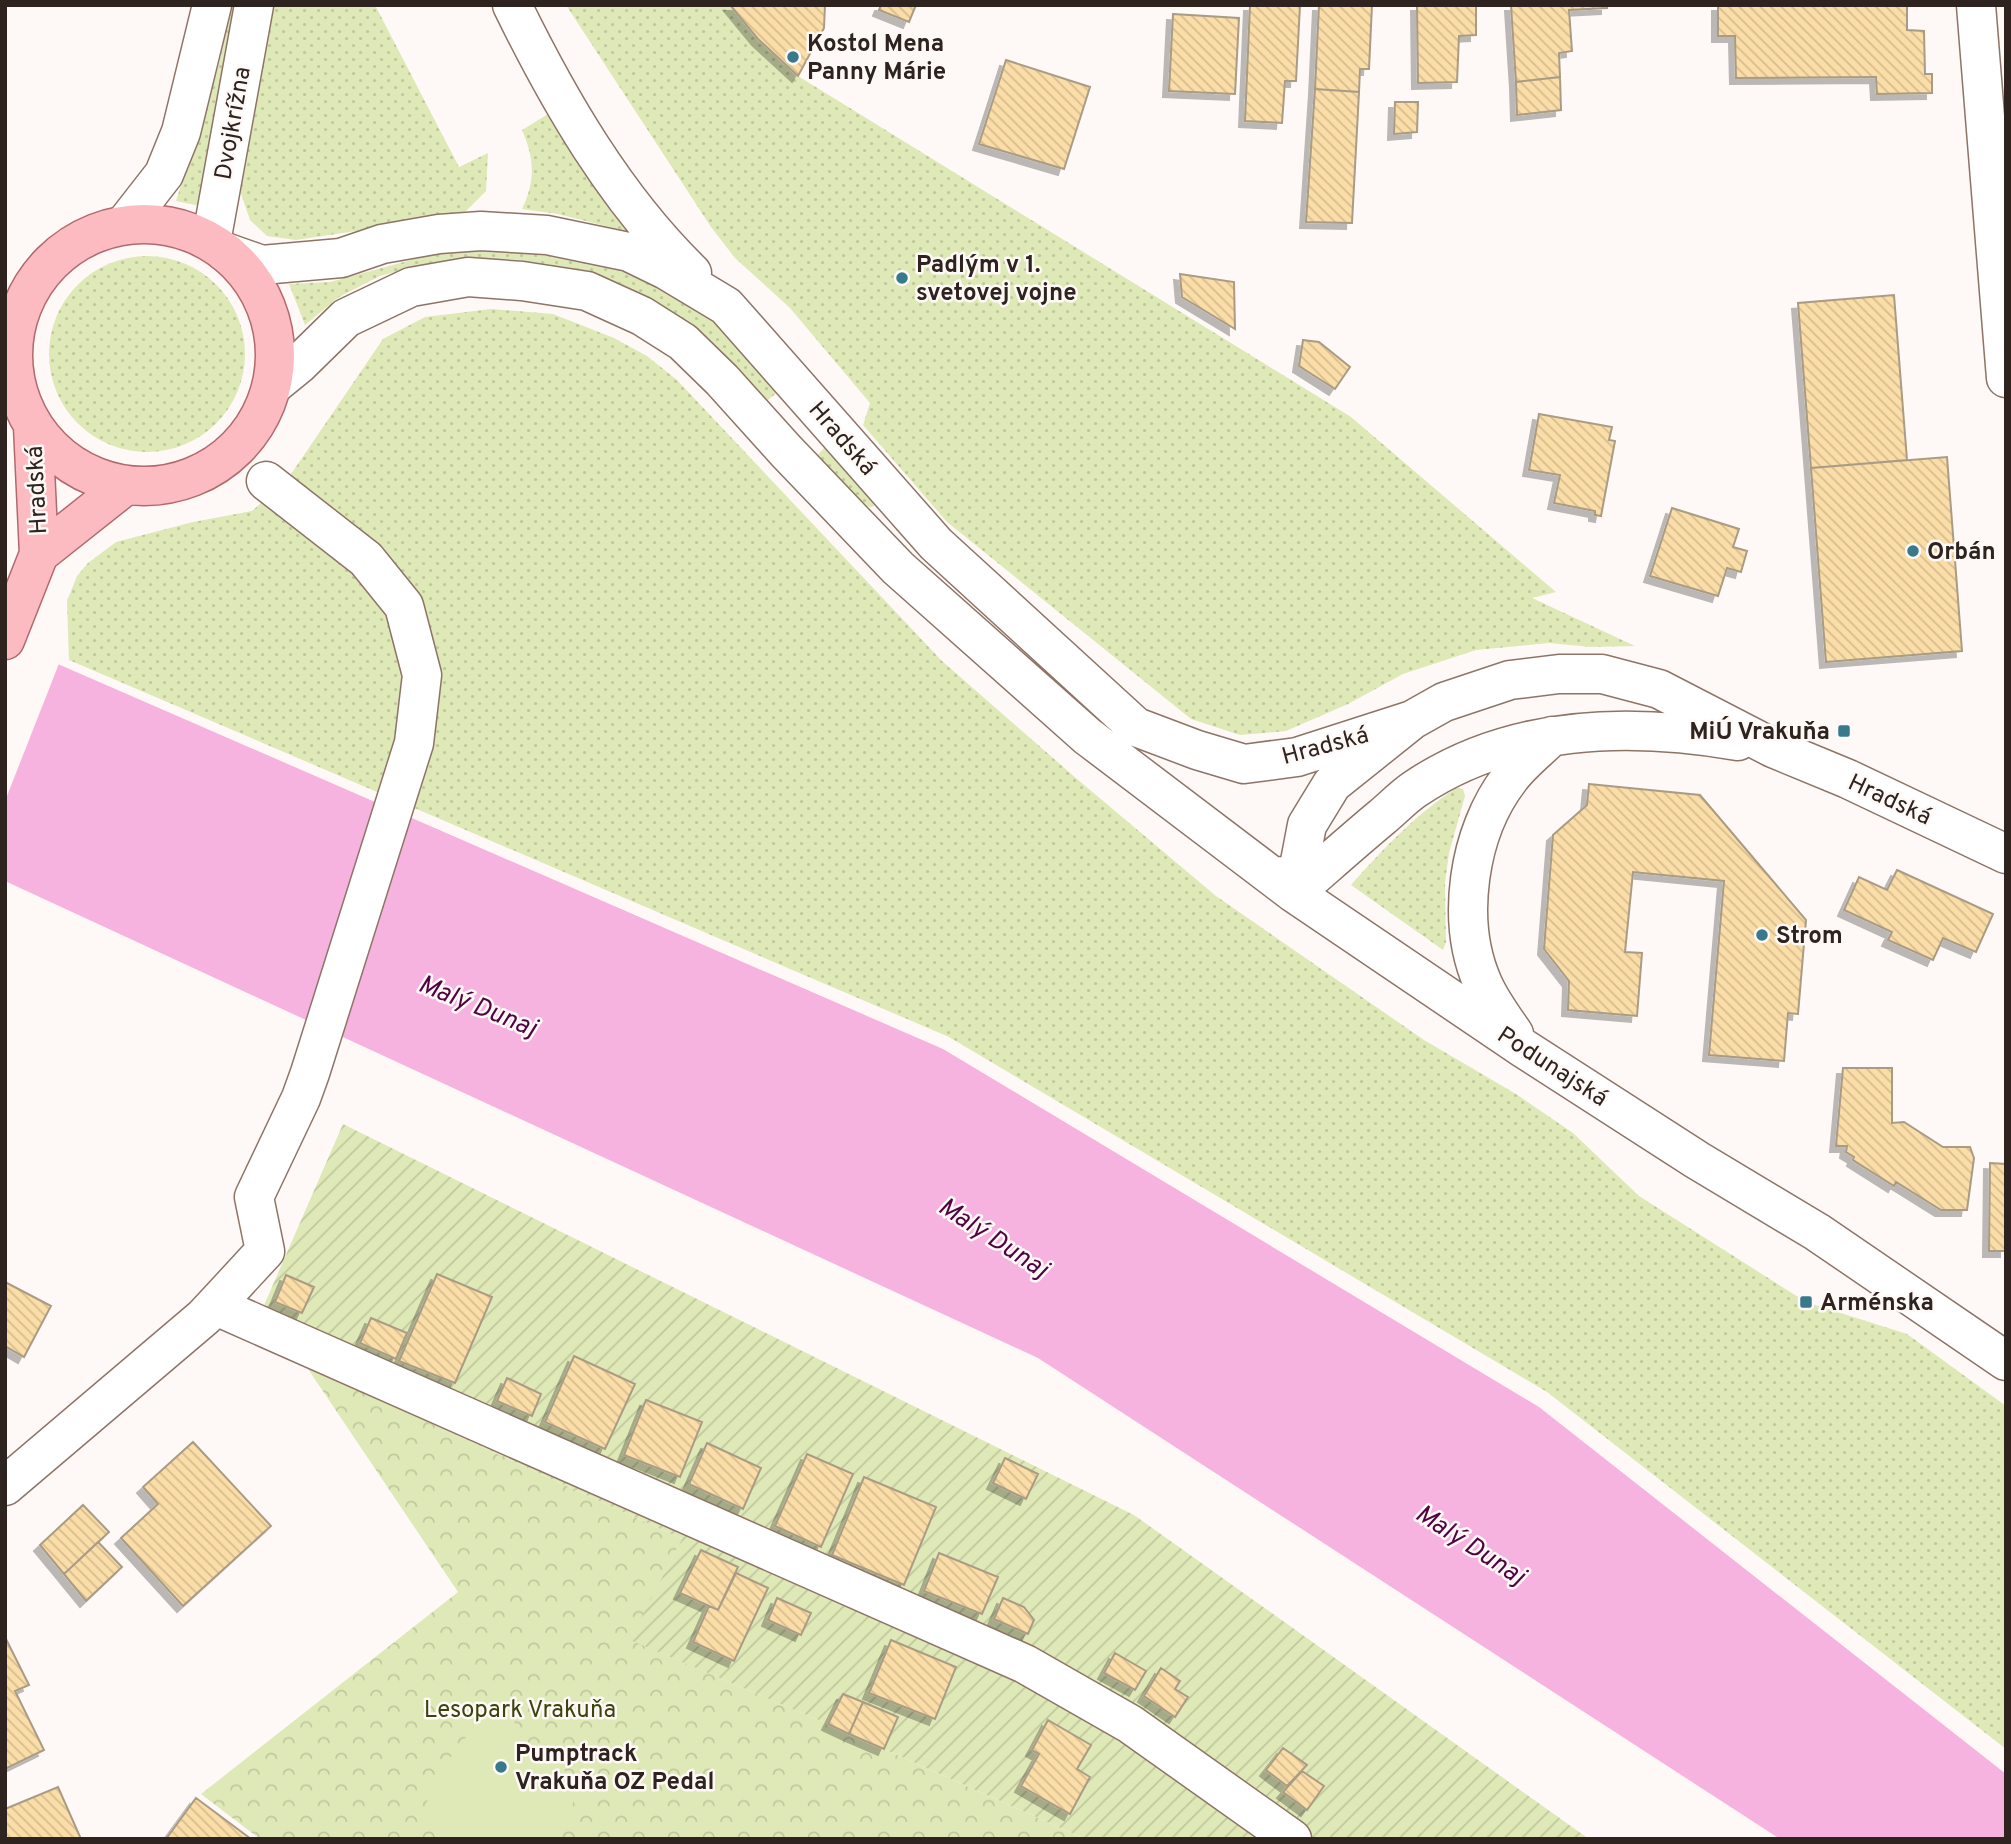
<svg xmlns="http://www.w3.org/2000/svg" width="2011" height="1844" viewBox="0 0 2011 1844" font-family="Overpass,sans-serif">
  <defs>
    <pattern id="grass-dots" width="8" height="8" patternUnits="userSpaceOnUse" patternTransform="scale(1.75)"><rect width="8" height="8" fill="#dfe9b7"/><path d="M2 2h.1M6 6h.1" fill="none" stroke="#c0c89d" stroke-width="1.8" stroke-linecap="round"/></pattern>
    <pattern id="forest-crowns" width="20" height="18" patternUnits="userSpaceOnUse" patternTransform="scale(1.75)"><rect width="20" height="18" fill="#dfe9b7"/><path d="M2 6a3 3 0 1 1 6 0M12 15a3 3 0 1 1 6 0" fill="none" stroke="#c0c89d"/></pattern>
    <pattern id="garden-furrows" width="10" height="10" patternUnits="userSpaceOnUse" patternTransform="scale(1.75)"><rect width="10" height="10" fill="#dfe9b7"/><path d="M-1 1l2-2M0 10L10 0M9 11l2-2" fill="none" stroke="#c0c89d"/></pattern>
    <pattern id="building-back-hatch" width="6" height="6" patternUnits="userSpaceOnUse" patternTransform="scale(1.75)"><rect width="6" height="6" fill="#fadda7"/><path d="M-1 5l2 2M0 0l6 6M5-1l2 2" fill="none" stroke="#d7bd8f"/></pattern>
    <filter id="shadow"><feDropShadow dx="-6" dy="6" stdDeviation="0" flood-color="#0004"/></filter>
  </defs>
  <rect width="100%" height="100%" fill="#fef9f6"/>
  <path fill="url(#grass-dots)" d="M231 5H245L205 207 176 201 219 64Z
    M269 5H375L459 167 488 153 486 191 462 215 296 240 267 236 250 220 238 185Z
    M566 5H730L758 39 798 76 1351 417 1556 592 1532 598 1635 646 1591 647 1549 643 1476 650 1403 674 1348 704 1286 731 1240 735 1191 719 947 522 863 425 870 403 790 308 735 258 711 227Z
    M553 111 633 233 558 214 522 209C536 181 534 157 522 130Z
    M470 249 522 250 586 259 634 274 717 320 780 390 767 401 703 337 581 271 520 260 470 258 417 266 380 276 339 297 305 325 289 284 330 282 422 257Z
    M49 354a98 98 0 1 1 196 0a98 98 0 1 1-196 0Z
    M491 309 553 314 614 338 647 356 677 380 942 661 1077 779 1216 896 1424 1040 1516 1094 1573 1133 1639 1196 1806 1302 1907 1334 2006 1406V1749L1547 1392 949 1037 69 660 67 601 77 576 88 563 116 542 193 522 252 511 287 480 383 339 425 317Z
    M826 446 873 500 874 506 869 507 815 458Z
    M1456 788 1463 789 1465 796 1449 853 1445 883 1446 942 1443 950 1351 885C1383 849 1415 815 1456 788Z"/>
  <path fill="url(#forest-crowns)" d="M306 1366 682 1539 631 1640 828 1724 1085 1839H260L201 1794 458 1592Z"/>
  <path fill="url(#garden-furrows)" d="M343 1124 1134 1515 1589 1839H1085L828 1724 630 1640 682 1539 306 1366 248 1342Z"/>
  <path fill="#dfe9b7" d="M491 1704C523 1710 507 1723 525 1741 537 1753 553 1759 565 1771 585 1792 568 1822 552 1839H440L439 1836 426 1805 435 1778Z"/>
  <path fill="#f7b3df" d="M5 641 943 1049 1539 1407 2006 1774V1839H1780L1038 1358 5 881Z"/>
  <path fill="#fef9f6" d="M5 638 60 661 5 801Z"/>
  <path fill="url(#building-back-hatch)" stroke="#aa9c84" stroke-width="2" filter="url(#shadow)" d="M730 5H825L824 28 798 76 758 39Z
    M881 5H916L909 22 879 10Z
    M1250 5H1300L1296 81H1285L1282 123 1245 121Z
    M1319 5H1372L1369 69H1360L1359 92 1315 89Z
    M1417 5H1476V35L1459 36 1457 82 1418 83Z
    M1511 5H1607V8L1569 10 1572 51 1559 53 1560 77 1516 82Z
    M1718 5H1907V30L1924 31 1925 74H1932V93L1877 94 1876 77 1736 78 1735 36H1718Z
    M1173 14 1239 18 1235 94 1169 91Z
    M1006 60 1090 87 1064 169 979 144Z
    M1560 77 1561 110 1517 115 1516 82Z
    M1315 89 1359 92 1352 223 1306 222Z
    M1395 102H1418L1417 132 1394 134Z
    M1180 274 1234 282 1235 329 1182 297Z
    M1894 295 1907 460 1811 468 1798 303Z
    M1303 340 1319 342 1350 367 1335 389 1299 366Z
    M1539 414 1612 427 1609 440 1615 441 1601 516 1595 515V511L1554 503 1560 475 1529 470Z
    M1947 457 1962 651 1826 662 1811 468Z
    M1672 508 1739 529 1733 547 1747 551 1741 572 1727 568 1718 596 1650 576Z
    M1589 784 1700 795 1806 920 1798 1014 1788 1013 1784 1061 1709 1055 1724 881 1633 872 1625 952 1642 953 1637 1016 1568 1010 1569 981 1544 949 1553 835 1587 805Z
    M1897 870 1993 914 1976 952 1943 938 1933 960 1888 940 1892 932 1844 910 1859 877 1887 890Z
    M1843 1068H1892V1123L1904 1122 1943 1147H1970L1974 1158 1967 1210H1941L1896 1182 1894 1186 1853 1160 1854 1157 1846 1152 1847 1146H1836Z
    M1990 1163 2006 1164V1251H1989Z
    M437 1274 492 1297 455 1383 399 1361Z
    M286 1275 314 1287 302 1313 275 1302Z
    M5 1282 51 1306 24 1357 5 1346Z
    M371 1318 407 1333 396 1359 360 1343Z
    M574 1356 635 1384 605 1449 545 1422Z
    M507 1378 541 1394 532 1416 497 1401Z
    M646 1400 702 1422 680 1477 624 1455Z
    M193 1442 271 1526 183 1606 121 1538 158 1504 143 1487Z
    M707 1443 761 1468 743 1509 689 1484Z
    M807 1454 853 1474 821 1547 775 1526Z
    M1005 1458 1038 1474 1026 1499 993 1483Z
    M864 1477 936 1507 904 1585 832 1555Z
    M83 1505 109 1532 64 1574 40 1545Z
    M98 1542 122 1567 86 1601 64 1574Z
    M701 1550 738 1567 718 1610 680 1593Z
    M939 1553 998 1577 982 1614 924 1591Z
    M736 1573 768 1588 734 1661 693 1642 709 1606 718 1610Z
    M777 1598 811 1613 801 1635 768 1620Z
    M1003 1598 1024 1607 1034 1620 1028 1634 994 1619Z
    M5 1637 29 1685 15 1691 44 1750 5 1769Z
    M891 1640 956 1667 935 1719 869 1693Z
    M1115 1653 1146 1671 1135 1690 1104 1673Z
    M1161 1668 1180 1681 1175 1689 1188 1697 1175 1717 1144 1696Z
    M843 1694 863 1702 849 1734 828 1724Z
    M863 1702 898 1717 884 1749 849 1734Z
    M1048 1720 1091 1745 1077 1769 1090 1777 1070 1814 1021 1786 1039 1754 1032 1750Z
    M1283 1748 1307 1765 1287 1786 1266 1770Z
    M1302 1771 1324 1786 1307 1810 1283 1792Z
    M58 1787 81 1839H5V1809Z
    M196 1798 251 1839H166Z"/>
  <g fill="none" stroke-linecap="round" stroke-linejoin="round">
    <g stroke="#8e7467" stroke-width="41">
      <path id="minor" d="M512 5C559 101 615 198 692 273
        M1976 5 2006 378
        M125 224 164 174 181 132 212 5
        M211 242 254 5
        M225 252 262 265 341 258 382 244 439 234 481 231 547 235 629 252 666 270 726 306 936 544 1136 727 1197 750 1244 764 1297 757 1412 720
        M272 386 299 364 346 318 411 287 468 277 522 281 587 291 642 316 683 342 722 380 786 451 898 568 1087 736 1294 893
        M1277 876 1294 893 1523 1048 1697 1160 1817 1232 2006 1361
        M1294 893 1307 825 1332 784 1412 720 1444 702 1510 680 1559 674H1602L1659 689 1773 748 1848 779 2006 854
        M1294 893C1323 868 1352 842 1382 817 1393 808 1403 797 1415 789 1510 725 1629 722 1738 741
        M1514 1034C1503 1018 1491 1002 1483 984 1455 921 1468 832 1510 778 1521 763 1538 750 1552 736
        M216 1306 1025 1664 1130 1724 1292 1839
        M5 1486 204 1317 265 1251 254 1197 301 1098 310 1073 414 743 422 675 404 606 366 559 266 481"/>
    </g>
    <g stroke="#b2696d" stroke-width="41">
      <path id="major" d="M13 355a131 131 0 1 1 262 0a131 131 0 1 1-262 0Z
        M39 554 126 485
        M5 640 39 554 33 426"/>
    </g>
    <use href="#minor" stroke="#fff" stroke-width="38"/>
    <use href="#major" stroke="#fbbbc1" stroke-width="38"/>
  </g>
  <g fill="#38798c" stroke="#fef9f6" stroke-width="2.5">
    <circle cx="793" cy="57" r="7"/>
    <circle cx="902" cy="278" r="7"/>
    <circle cx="1913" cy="551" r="7"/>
    <rect x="1837" y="724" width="14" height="14" rx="3.5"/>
    <circle cx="1762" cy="935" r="7"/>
    <rect x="1799" y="1295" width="14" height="14" rx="3.5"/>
    <circle cx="501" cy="1767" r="7"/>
  </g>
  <g text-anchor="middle" stroke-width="5" stroke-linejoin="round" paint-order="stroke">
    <g font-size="24" font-weight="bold" fill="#2e231e" stroke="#fef9f6" text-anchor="start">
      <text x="807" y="51">Kostol Mena<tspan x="807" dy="28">Panny Márie</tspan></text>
      <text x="916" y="272">Padlým v 1.<tspan x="916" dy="28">svetovej vojne</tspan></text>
      <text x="1927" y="559">Orbán</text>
      <text x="1830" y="739" text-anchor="end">MiÚ Vrakuňa</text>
      <text x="1776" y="943">Strom</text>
      <text x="1820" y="1310">Arménska</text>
      <text x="515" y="1761">Pumptrack<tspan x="515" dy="28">Vrakuňa OZ Pedal</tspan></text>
    </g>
    <g font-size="24" fill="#2e231e" stroke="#fef9f6">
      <text transform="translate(232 123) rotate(-80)" y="8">Dvojkrížna</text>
      <text transform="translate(843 438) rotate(49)" y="8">Hradská</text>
      <text transform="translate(36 490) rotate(-93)" y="8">Hradská</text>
      <text transform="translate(1325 745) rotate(-15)" y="8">Hradská</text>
      <text transform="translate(1890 799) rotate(25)" y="8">Hradská</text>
      <text transform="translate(1553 1066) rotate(33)" y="8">Podunajská</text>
    </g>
    <g font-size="24" fill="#3c430c" stroke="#fef9f6">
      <text x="520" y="1717">Lesopark Vrakuňa</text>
    </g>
    <g font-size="26" font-style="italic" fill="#510240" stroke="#fef9f6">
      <text transform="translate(478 1005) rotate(22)" y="9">Malý Dunaj</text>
      <text transform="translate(994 1237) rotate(33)" y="9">Malý Dunaj</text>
      <text transform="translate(1471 1544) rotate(33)" y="9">Malý Dunaj</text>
    </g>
  </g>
  <rect width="2011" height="1844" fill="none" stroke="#2e231e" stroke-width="14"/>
</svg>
